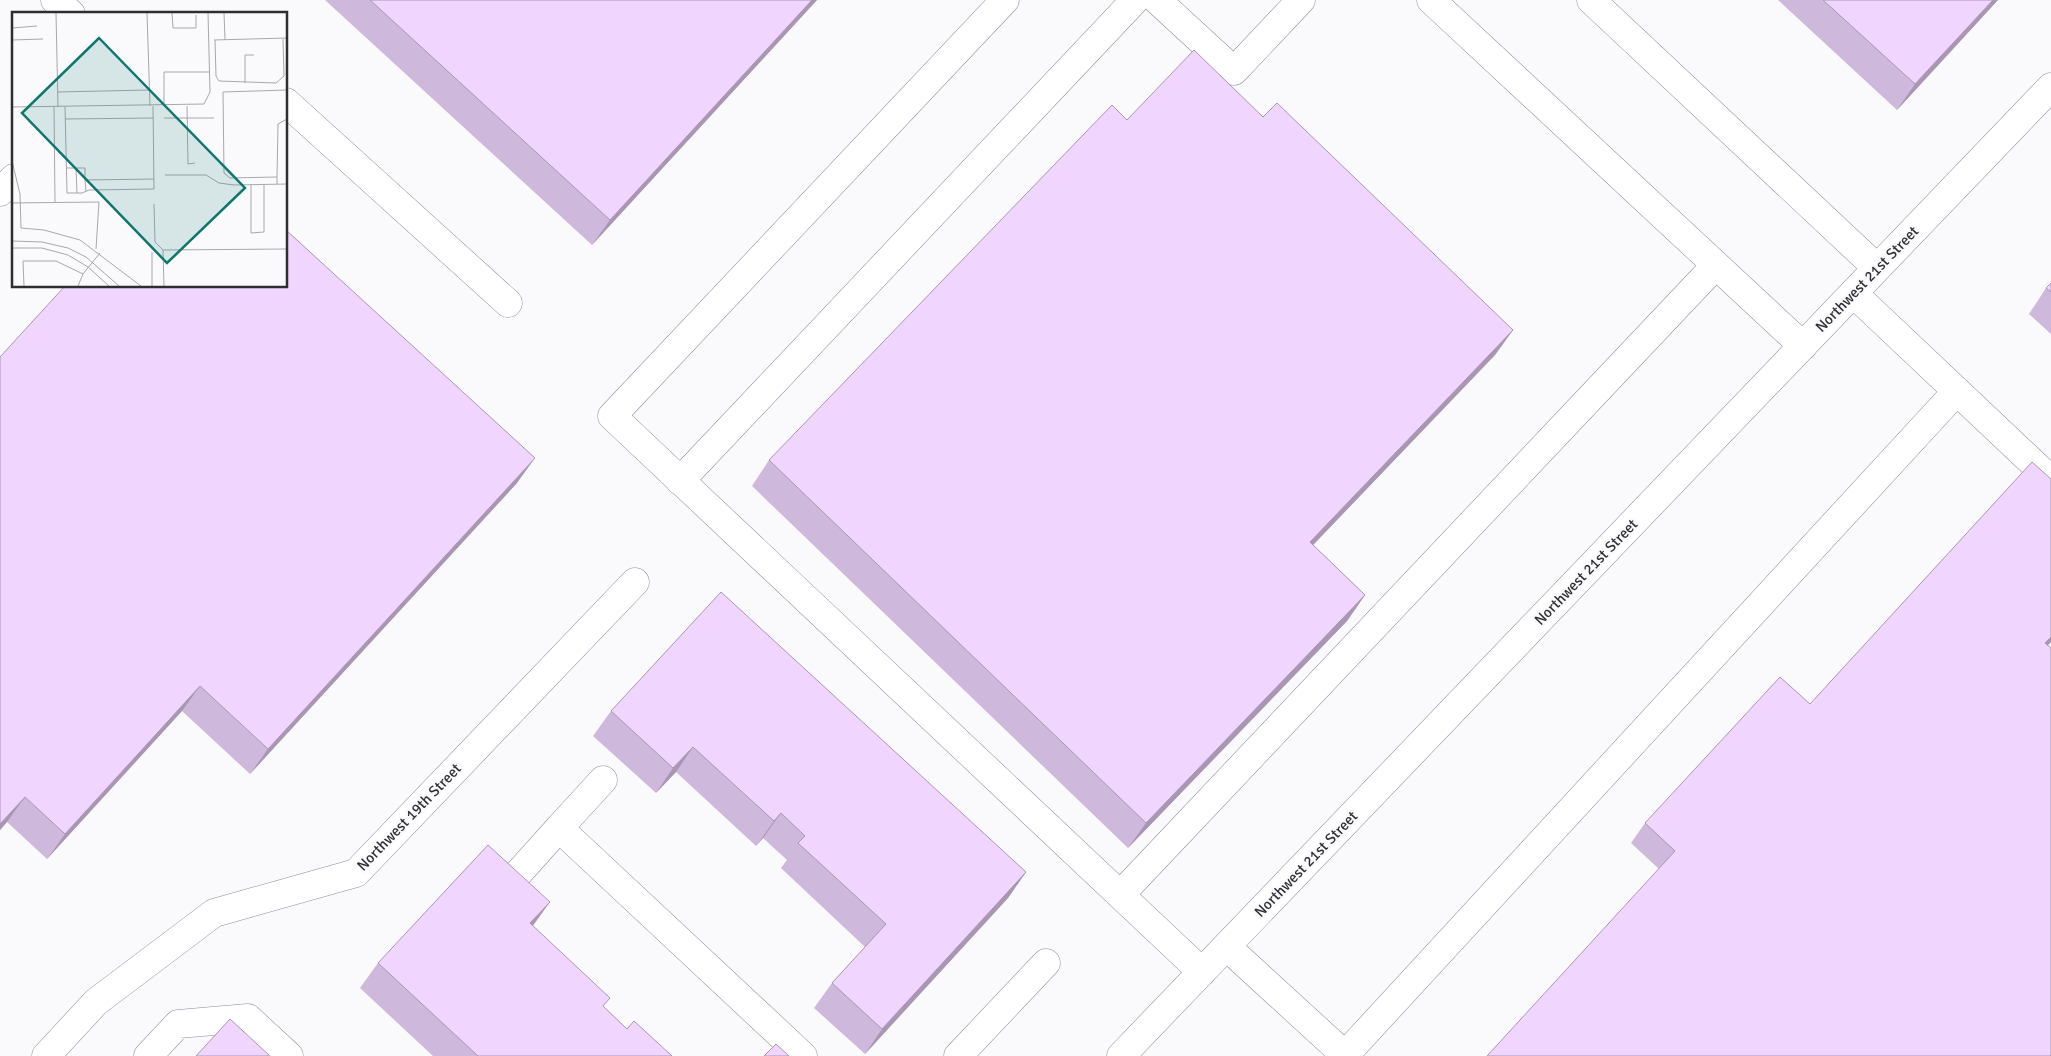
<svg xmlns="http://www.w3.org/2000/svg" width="2051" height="1056" viewBox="0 0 2051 1056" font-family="Signika,sans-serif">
  <rect width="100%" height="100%" fill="#fafafd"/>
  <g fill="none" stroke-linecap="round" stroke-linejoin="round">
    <g stroke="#8c8c99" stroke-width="29">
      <path id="minor" d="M55 0 71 14
        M1005 0 612 416 1202 972
        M1157 0 1234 71 1301 0
        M1431 0 1803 346
        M1591 0 1877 268
        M286 102 508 303
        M0 192 14 178
        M1853 293 2051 480
        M680 481 1135 0
        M559 828 603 780
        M515 877 559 828 803 1056
        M1120 895 1716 265
        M1227 947 1346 1056
        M1345 1055 1957 391
        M46 1056 96 1002 214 913 356 873 635 582
        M148 1056 178 1024 248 1018 289 1056
        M958 1056 1046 963
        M1121 1056 2051 87"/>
    </g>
    <use href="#minor" stroke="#fff" stroke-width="28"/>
  </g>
  <path fill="#ceb8db" d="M325 0H817L592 245Z
    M1778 0H1998L1897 110Z
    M1263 117 1513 330 1495 355 1313 545 1365 595 1347 621 1128 848 752 486 769 460 1127 120Z
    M2051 283V334L2029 314 2046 288Z
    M0 357 517 483 250 774 182 711 47 859 7 822 0 830Z
    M1810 704 1659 869 1631 843 1645 823Z
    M611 711 1026 872 1008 898 865 1054 814 1008 832 983 865 947 781 868 787 860 763 838 756 846 676 772 656 793 593 736Z
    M533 926 604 1007 627 1029 672 1056H433L360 988 378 963Z"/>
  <path fill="#a896b2" d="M812 0H817L592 245 610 220Z
    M1993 0H1998L1897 110 1915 84Z
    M1513 330 1495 355 1292 567 1310 542Z
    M535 458 517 483 250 774 268 749Z
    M1365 595 1347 621 1128 848 1146 823Z
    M2051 637V642L2031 663 2045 643Z
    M200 686 182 711 47 859 65 834Z
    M693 747 676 772 656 793 673 768Z
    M25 797 7 822 0 830V824Z
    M781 813 763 838 756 846 774 821Z
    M1026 872 1008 898 865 1054 882 1029Z
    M550 902 532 927 530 923Z"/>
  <path fill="#f0d6ff" stroke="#a896b2" d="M370 0H812L610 220Z
    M1823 0H1993L1915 84Z
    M1194 50 1263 117 1277 103 1513 330 1310 542 1365 595 1146 823 769 460 1112 105 1127 120Z
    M286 230 535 458 268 749 200 686 65 834 25 797 0 824V357L65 286H286Z
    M2051 283V292L2046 288Z
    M2032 462 2051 479V637L2045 643 2051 648V1056H1487L1675 851 1645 823 1780 677 1810 704Z
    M721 592 1026 872 882 1029 832 983 886 924 798 843 805 836 781 813 774 821 693 747 673 768 611 711Z
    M488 845 550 902 530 923 610 998 603 1006 627 1029 634 1021 672 1056H478L378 963Z
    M230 1019 270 1056H196Z
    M776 1044 789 1056H764Z"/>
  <g text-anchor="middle" stroke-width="5" stroke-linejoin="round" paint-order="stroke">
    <g font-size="15" fill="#2d2d32" stroke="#fafafd">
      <text transform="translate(1867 279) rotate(-46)" y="5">Northwest 21st Street</text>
      <text transform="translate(1586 572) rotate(-46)" y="5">Northwest 21st Street</text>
      <text transform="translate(409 817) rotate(-46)" y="5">Northwest 19th Street</text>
      <text transform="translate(1306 864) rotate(-46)" y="5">Northwest 21st Street</text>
    </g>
  </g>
  <g transform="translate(12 12)">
    <rect width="275" height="275" fill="#fafafd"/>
    <path fill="none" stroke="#a8a8ac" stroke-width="1" d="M44 1 46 95M135 1 138 94M160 1 161 16H184V3M212 1 213 28M0 16 25 14M0 28 31 27M202 28 275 26M203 28 204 64 207 69 264 71 272 64 271 27M233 71V43H242M45 80 137 78M152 94V60H198M175 94 176 152 183 151M0 95 192 92 198 80 196 1M42 95 43 190M53 95 55 181H70L77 178 142 177 141 94M152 106H202M53 107 142 106M0 149 8 182 9 216 32 218 68 228 129 274M54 156H73V168M64 156 65 181M153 163H194L207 171 222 173 275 172M265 165 266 112 275 107M265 172V165L218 166 212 161 211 80 275 78M239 173V221L252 220V173M74 179 73 168 142 167M0 191 87 190 84 237M142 192 143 230 151 238M0 229 30 230 56 236 74 245 107 274M0 236H30L56 243 76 255 97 274M140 240V274M12 274 11 249H44L71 262M66 274 71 262 88 241M152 274 151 238 275 237"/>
    <path fill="#0f766e" fill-opacity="0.15" stroke="#0f766e" stroke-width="2.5" d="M87 26 233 176 155 251 10 101Z"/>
    <rect width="275" height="275" fill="none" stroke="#2d2d32" stroke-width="2.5"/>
  </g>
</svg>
